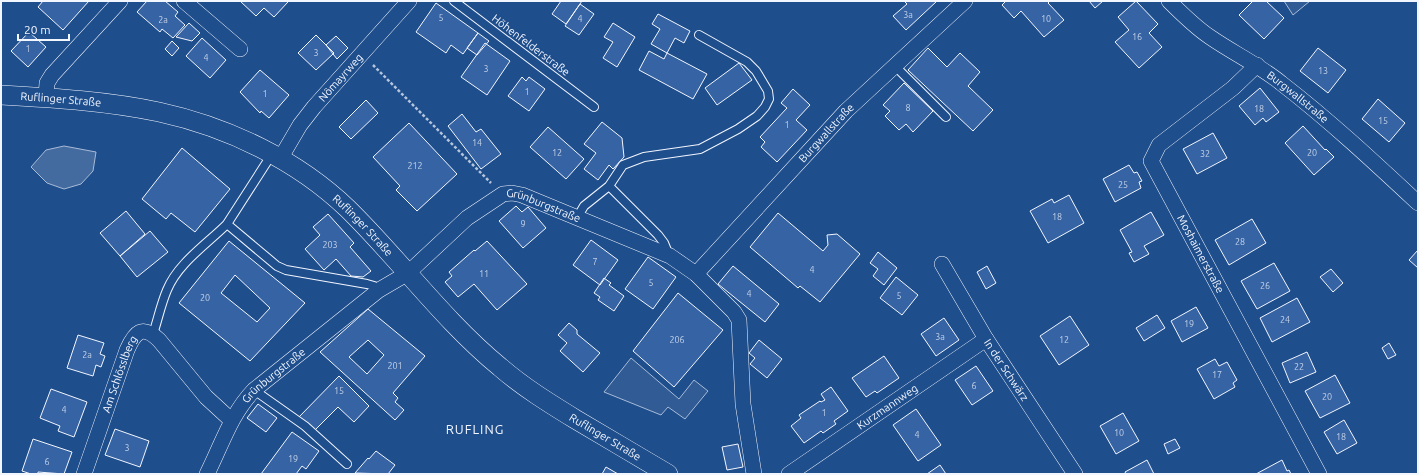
<svg xmlns="http://www.w3.org/2000/svg" width="1419" height="475" viewBox="0 0 1419 475" font-family="Ubuntu,sans-serif">
  <rect width="100%" height="100%" fill="#1f4e8c"/>
  <path fill="#305b95" stroke="#a8bbd7" d="M1284 1H1310L1293 15Z
    M631 358 679 399 694 380 708 391 685 419 668 407 661 415 604 392Z"/>
  <path fill="#446ba0" stroke="#a8bbd7" d="M64 146 96 152 93 171 81 184 64 189 47 183 31 167 46 150Z"/>
  <path fill="#3563a3" stroke="#f2f6ff" fill-rule="evenodd" d="M43 1H89L63 30 38 7Z
    M147 1H165L178 12 175 16 185 25 173 38 162 29 160 32 137 12Z
    M240 1H286L288 2 274 17 264 8 256 16Z
    M561 1H582L566 24 552 14Z
    M904 1H937L906 30 893 16 907 4Z
    M1006 1H1050L1048 3 1064 20 1044 37 1021 11 1014 18 1002 5Z
    M1089 1H1103L1095 8Z
    M1136 1 1158 24 1149 33 1162 47 1139 68 1115 42 1129 30 1118 17Z
    M1253 1H1266L1284 18 1264 39 1239 15Z
    M436 3 478 33 463 54 451 45 446 53 416 32Z
    M580 4 594 14 579 35 565 26Z
    M658 14 690 31 684 43 675 38 667 53 651 44 660 29 652 24Z
    M189 23 200 33 192 41 176 37Z
    M613 23 635 37 617 67 603 58 613 42 604 37Z
    M29 32 46 47 28 67 11 51Z
    M478 33 489 41 477 55 467 48Z
    M316 35 334 53 316 70 298 53Z
    M336 36 348 48 337 59 326 45Z
    M202 38 226 60 210 78 186 56Z
    M172 41 179 48 172 56 165 49Z
    M485 43 510 61 487 95 461 77Z
    M928 48 947 67 960 53 980 72 968 86 993 110 973 131 908 70Z
    M1318 48 1346 70 1328 93 1300 71Z
    M649 51 664 59 667 53 707 74 693 99 639 70Z
    M739 63 752 80 717 105 705 88Z
    M260 70 289 95 269 118 261 111 260 113 240 92Z
    M522 77 526 81 529 77 545 89 529 111 508 96Z
    M904 83 933 111 913 132 906 124 899 130 885 116 890 111 883 105Z
    M1260 88 1279 112 1266 122 1263 118 1255 125 1239 106Z
    M793 89 810 105 796 120 807 130 777 162 761 147 765 142 760 137 787 108 781 103Z
    M1378 99 1405 123 1389 142 1362 119Z
    M366 100 378 113 351 139 339 127Z
    M462 114 476 132 481 129 501 154 481 169 448 126Z
    M602 122 622 138 624 157 613 169 609 165 598 180 584 169 596 153 584 144Z
    M409 123 457 174 417 211 396 190 400 186 373 157Z
    M1303 126 1325 150 1326 149 1334 157 1314 175 1285 143Z
    M548 127 584 159 566 179 530 147Z
    M1213 133 1227 158 1197 174 1183 149Z
    M182 148 230 189 195 232 171 213 166 219 142 199Z
    M1129 165 1134 173 1137 172 1142 181 1139 182 1141 188 1115 202 1103 179Z
    M1069 195 1084 223 1048 243 1030 211 1052 199 1054 203Z
    M516 206 522 212 528 207 546 228 523 248 499 221Z
    M126 211 145 234 120 256 100 233Z
    M1151 212 1164 235 1144 246 1149 254 1134 262 1129 253 1132 252 1120 230Z
    M778 213 823 251 828 245 827 235 837 234 860 254 820 302 800 286 798 288 750 247Z
    M328 214 354 243 350 247 371 271 363 277 351 276 336 259 324 270 305 249 320 235 313 227Z
    M1252 219 1266 243 1229 265 1215 240Z
    M150 231 168 252 137 277 120 256Z
    M591 240 618 260 600 285 573 265Z
    M229 241 305 303 250 361 179 303ZM235 275 270 308 257 322 221 293Z
    M487 241 527 284 497 310 474 284 458 297 445 282 452 276 449 272 474 250 475 251Z
    M1418 250V268L1409 260Z
    M878 252 897 268 884 285 873 276 878 269 870 263Z
    M648 257 676 277 653 309 625 289Z
    M1274 263 1290 291 1257 309 1241 281Z
    M733 266 779 304 765 322 718 284Z
    M987 266 996 283 986 289 977 272Z
    M1331 269 1343 283 1333 292 1320 277Z
    M896 277 918 295 902 315 880 298Z
    M604 278 611 283 609 285 624 296 614 311 598 300 600 297 594 293Z
    M678 293 723 330 674 387 633 351Z
    M1297 298 1310 322 1272 342 1260 318Z
    M1196 307 1208 328 1182 342 1171 321Z
    M368 309 425 356 393 393 398 398 395 402 404 410 395 420 320 352ZM368 340 384 355 367 374 349 357Z
    M1157 315 1165 328 1144 341 1136 328Z
    M1070 316 1089 345 1059 365 1040 336Z
    M944 318 959 340 936 356 921 334Z
    M569 323 577 330V334L600 353 583 372 560 351 567 343 558 335Z
    M78 335 104 343 100 354 105 356 101 367 96 365 93 376 67 368Z
    M759 340 782 359 767 378 750 364 755 358 749 353Z
    M1389 343 1396 355 1388 359 1382 348Z
    M1307 352 1316 372 1290 383 1282 363Z
    M884 356 899 378 877 393 875 391 866 397 852 378Z
    M1215 359 1219 366 1227 362 1237 380 1233 383 1235 387 1214 399 1197 369Z
    M976 366 993 391 972 405 955 380Z
    M1335 375 1350 403 1320 418 1305 391Z
    M339 376 369 406 354 422 338 407 314 431 299 417Z
    M831 387 848 411 834 421 836 424 823 433 821 431 804 443 791 426 801 418 799 415 820 401 821 402 825 400 821 394Z
    M51 389 87 402 74 437 58 431 60 426 40 418Z
    M258 404 277 418 266 432 247 418Z
    M916 409 941 445 918 461 893 425Z
    M1123 413 1139 441 1116 454 1100 426Z
    M1344 420 1357 443 1337 454 1324 432Z
    M115 429 149 441 140 467 105 455Z
    M292 432 319 451 306 469 302 466 296 474H261Z
    M33 439 72 452 64 474 38 472V474H31L22 471Z
    M1175 439 1180 448 1168 454 1164 444Z
    M738 444 743 467 727 470 722 447Z
    M376 451 395 465 388 474 355 473 368 458 369 459Z
    M1147 460 1154 474H1126L1125 472Z
    M1282 460 1287 471 1289 470 1291 474H1256Z
    M940 465 946 474H927Z
    M606 467 618 474H602Z"/>
  <g fill="none" stroke-linecap="round" stroke-linejoin="round">
    <g stroke="#f2f6ff" stroke-width="10">
      <path id="service" d="M454 1 594 107
        M894 65 946 117
        M609 186 658 235 664 243 669 255
        M577 218 584 206 609 186 623 165 644 157 700 149 738 129 757 116 765 107 769 99 768 91 756 71 747 62 699 35
        M227 224 272 154
        M153 334C158 319 161 304 167 290 178 263 207 244 227 224L277 266 286 270 367 284 374 286 379 290
        M254 390 305 426 347 464"/>
    </g>
    <g stroke="#f2f6ff" stroke-width="16">
      <g id="minor">
        <path d="M184 1 240 49"/>
        <path id="s1" d="M1169 1C1182 14 1195 27 1210 37 1233 53 1259 65 1281 83 1329 120 1374 162 1418 203"/>
        <path id="s2" d="M1257 65 1233 88 1159 145 1151 161 1319 474"/>
        <path d="M46 97 47 83 52 75 120 1"/>
        <path id="s3" d="M280 159 300 125 314 107 409 1"/>
        <path id="s4" d="M942 264 986 339 1075 474"/>
        <path id="s5" d="M696 274 846 111 965 1"/>
        <path id="s6" d="M84 474 127 350C135 332 142 324 159 340L206 397 231 420"/>
        <path id="s7" d="M207 474C222 444 231 414 254 390L379 290 408 273 467 218 503 194 512 193 522 195 670 256 696 274 734 312 739 320 743 404 754 474"/>
        <path id="s8" d="M789 474 986 339"/>
      </g>
    </g>
    <g stroke="#f2f6ff" stroke-width="20">
      <g id="tertiary">
        <path id="s9" d="M1 95C54 98 107 101 159 112 228 127 297 160 348 209 400 260 444 321 500 367 523 387 549 403 575 419 606 437 637 456 668 474"/>
      </g>
    </g>
    <path stroke="#b3c4dc" stroke-width="2.5" stroke-dasharray="3 2" stroke-linecap="butt" d="M373 65 491 183"/>
    <use href="#service" stroke="#1f4e8c" stroke-width="8"/>
    <use href="#minor" stroke="#1f4e8c" stroke-width="15"/>
    <use href="#tertiary" stroke="#1f4e8c" stroke-width="19"/>
  </g>
  <g text-anchor="middle" stroke-width="3" stroke-linejoin="round" paint-order="stroke">
    <g font-size="9" fill="#c3d1e8">
      <text x="908" y="18">3a</text>
      <text x="441" y="21">5</text>
      <text x="580" y="22">4</text>
      <text x="1046" y="22">10</text>
      <text x="163" y="23">2a</text>
      <text x="1137" y="40">16</text>
      <text x="28" y="52">1</text>
      <text x="316" y="56">3</text>
      <text x="206" y="61">4</text>
      <text x="486" y="72">3</text>
      <text x="1323" y="74">13</text>
      <text x="527" y="95">1</text>
      <text x="265" y="97">1</text>
      <text x="908" y="111">8</text>
      <text x="1259" y="112">18</text>
      <text x="1383" y="124">15</text>
      <text x="787" y="128">1</text>
      <text x="477" y="146">14</text>
      <text x="557" y="156">12</text>
      <text x="1312" y="156">20</text>
      <text x="1205" y="157">32</text>
      <text x="415" y="169">212</text>
      <text x="1123" y="188">25</text>
      <text x="1057" y="220">18</text>
      <text x="523" y="227">9</text>
      <text x="1240" y="245">28</text>
      <text x="330" y="248">203</text>
      <text x="595" y="265">7</text>
      <text x="812" y="273">4</text>
      <text x="484" y="277">11</text>
      <text x="651" y="286">5</text>
      <text x="1265" y="289">26</text>
      <text x="749" y="297">4</text>
      <text x="899" y="299">5</text>
      <text x="205" y="301">20</text>
      <text x="1285" y="323">24</text>
      <text x="1189" y="327">19</text>
      <text x="940" y="340">3a</text>
      <text x="677" y="343">206</text>
      <text x="1064" y="343">12</text>
      <text x="87" y="358">2a</text>
      <text x="395" y="369">201</text>
      <text x="1299" y="370">22</text>
      <text x="1217" y="378">17</text>
      <text x="974" y="389">6</text>
      <text x="339" y="394">15</text>
      <text x="1327" y="400">20</text>
      <text x="64" y="413">4</text>
      <text x="824" y="416">1</text>
      <text x="1119" y="436">10</text>
      <text x="917" y="438">4</text>
      <text x="1341" y="440">18</text>
      <text x="127" y="451">3</text>
      <text x="293" y="462">19</text>
      <text x="47" y="465">6</text>
    </g>
    <g font-size="11" fill="#f2f6ff" stroke="#1f4e8c">
      <text transform="translate(531 45) rotate(37)" y="4">Höhenfelderstraße</text>
      <text dy="4" stroke="none"><textPath href="#s3" startOffset="102">Nömayrweg</textPath></text>
      <text dy="4" stroke="none"><textPath href="#s1" startOffset="161">Burgwallstraße</textPath></text>
      <text dy="4" stroke="none"><textPath href="#s9" startOffset="60">Ruflinger Straße</textPath></text>
      <text dy="4" stroke="none"><textPath href="#s5" startOffset="192">Burgwallstraße</textPath></text>
      <text dy="4" stroke="none"><textPath href="#s7" startOffset="457">Grünburgstraße</textPath></text>
      <text dy="4" stroke="none"><textPath href="#s9" startOffset="396">Ruflinger Straße</textPath></text>
      <text dy="4" stroke="none"><textPath href="#s2" startOffset="250">Moshaimerstraße</textPath></text>
      <text dy="4" stroke="none"><textPath href="#s4" startOffset="124">In der Schwärz</textPath></text>
      <text dy="4" stroke="none"><textPath href="#s6" startOffset="106">Am Schlösslberg</textPath></text>
      <text dy="4" stroke="none"><textPath href="#s7" startOffset="121">Grünburgstraße</textPath></text>
      <text dy="4" stroke="none"><textPath href="#s8" startOffset="119">Kurzmannweg</textPath></text>
      <text dy="4" stroke="none"><textPath href="#s9" startOffset="720">Ruflinger Straße</textPath></text>
    </g>
    <g font-size="13" letter-spacing="1" fill="#f2f6ff" stroke="#1f4e8c">
      <text x="475" y="434">RUFLING</text>
    </g>
  </g>
  <rect width="1419" height="475" fill="none" stroke="#f2f6ff" stroke-width="4"/>
  <path d="M18 34v6h51v-6" fill="none" stroke="#f2f6ff" stroke-width="2"/>
  <text x="24" y="34" font-size="12" fill="#f2f6ff" stroke="#1f4e8c" stroke-width="3" paint-order="stroke">20 m</text>
</svg>
